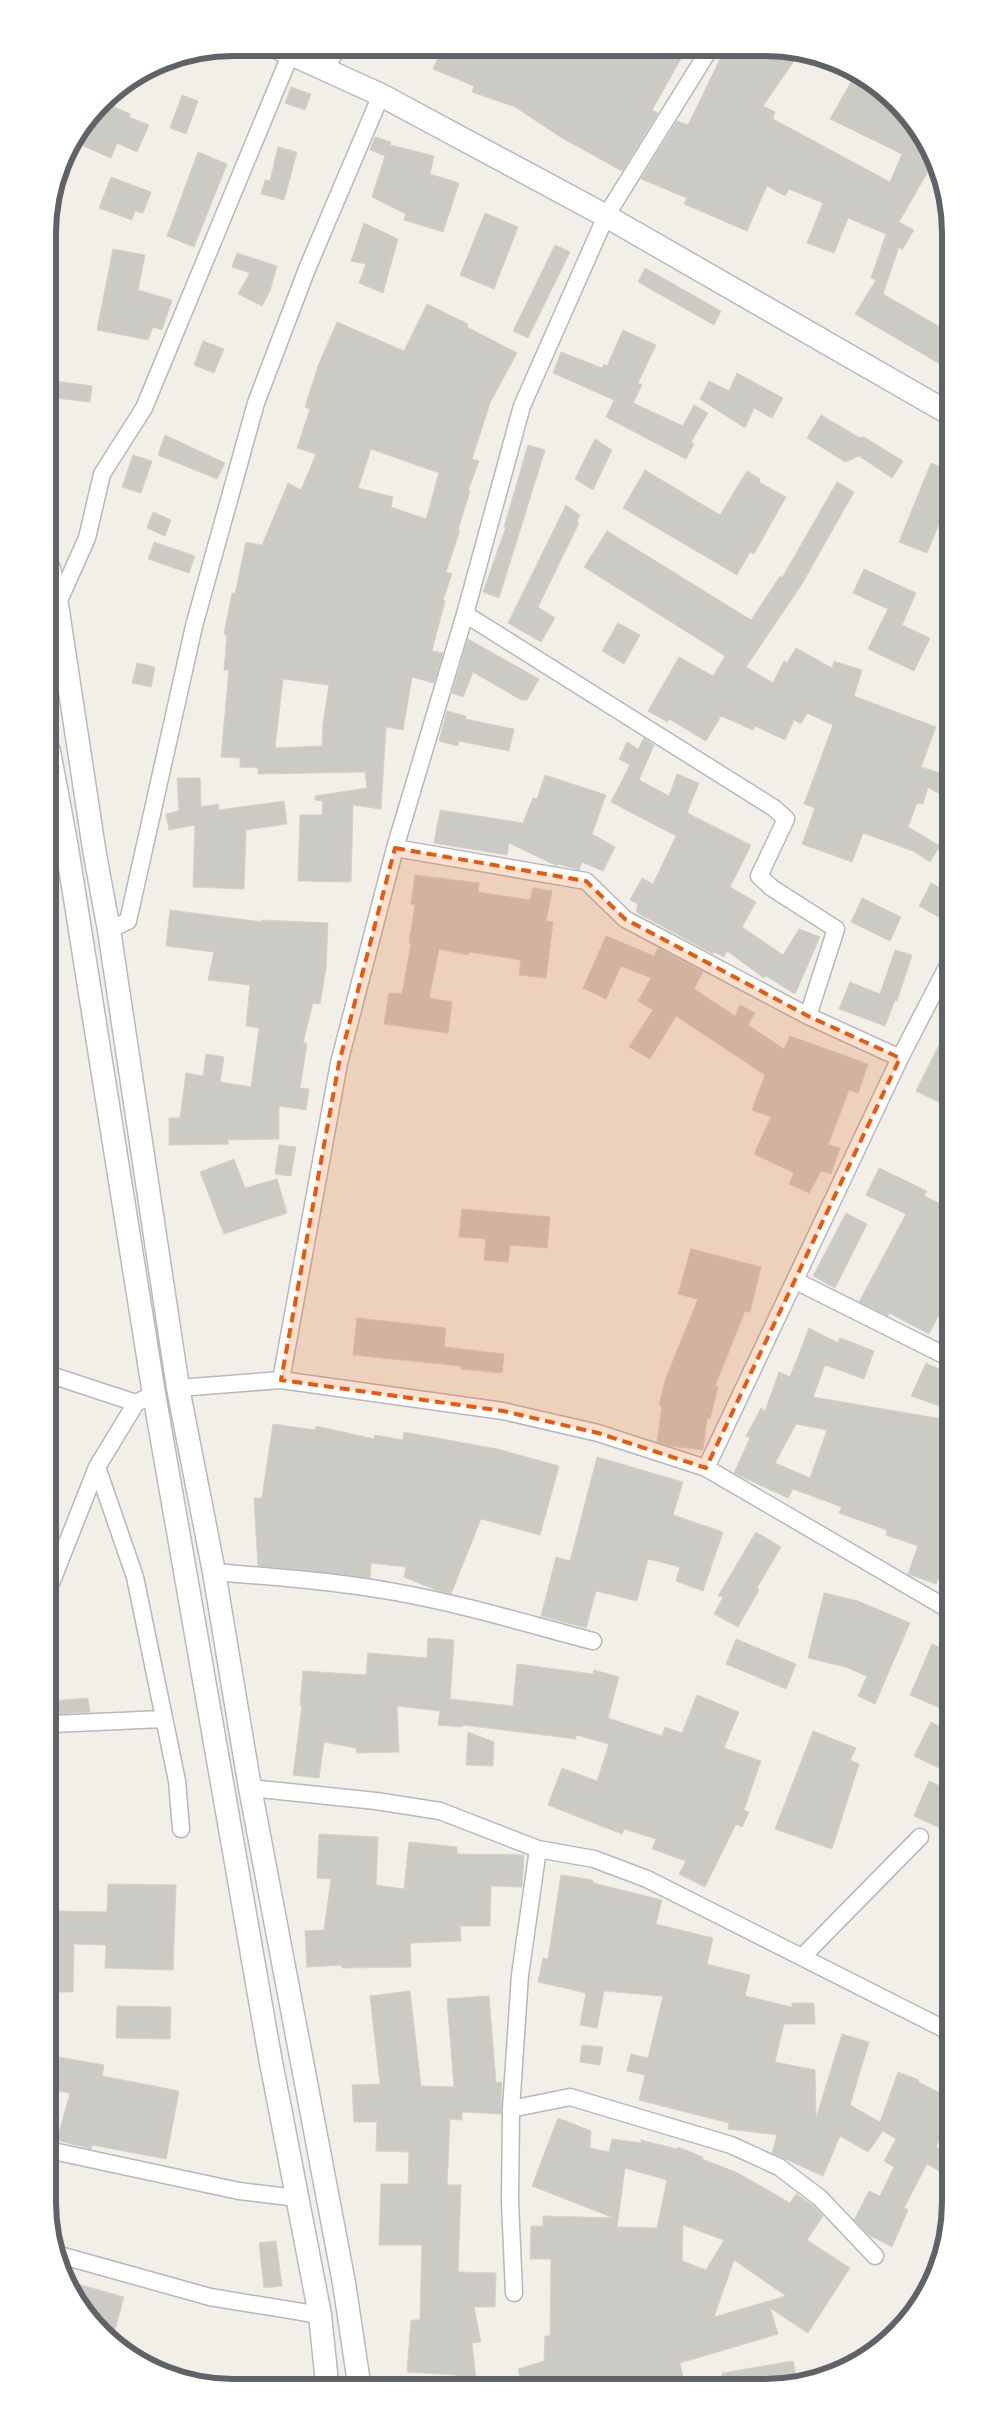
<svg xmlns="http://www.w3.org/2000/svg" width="998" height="2435" viewBox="0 0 998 2435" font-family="'DM Sans',sans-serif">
  <rect width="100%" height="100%" fill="#f1efe8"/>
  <path fill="#cccac5" stroke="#d6d1c6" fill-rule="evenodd" d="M442 49H456L686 50 652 110 658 113 622 171 562 138 515 107 472 92 474 86 433 69Z
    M724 51H731L743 56 747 51H801L763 106 775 112 773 119 890 182 902 154 830 119 856 73 896 102 926 141 934 161 899 222 914 230 902 250 899 247 883 294 945 330V367L855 314 876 280 871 278 886 234 848 218 834 253 807 243 823 203 789 189 785 196 767 186 747 231 684 204 687 198 641 179 677 121 688 125Z
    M291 87 311 94 305 110 285 103Z
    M182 95 198 101 186 134 170 128Z
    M104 102 130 114 129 117 149 125 137 152 117 143 111 158 74 142Z
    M375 137 391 142 390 145 434 156 430 174 459 183 443 232 404 220 406 214 372 197 385 156 370 150Z
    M278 147 297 152 284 200 261 194 265 180 270 181Z
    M198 152 227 164 194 247 167 236Z
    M111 177 151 192 143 213 135 211 132 220 99 208Z
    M485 213 518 227 494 289 460 275Z
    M364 223 398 239 383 293 359 283 366 264 351 261Z
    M555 245 570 252 528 338 513 331Z
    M113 249 145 255 138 290 172 300 162 330 153 327 148 340 97 330Z
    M237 253 277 266 270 291 262 306 238 294 250 273 232 267Z
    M645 268 721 311 714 325 638 282Z
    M427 304 468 324 467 327 517 353 490 403 472 459 479 461 468 491H470L458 530H460L446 572 452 574 443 600 445 601 432 651 443 653 434 683 412 677 403 730 386 727 381 809 353 805 351 882 298 881 300 815H322L323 801 315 800V796L367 788 365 772 258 774V768L240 767V758L221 757 229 670H224L227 635 224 634 232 593 235 594 246 542 262 545 288 483 301 490 316 454 297 448 310 409 305 407 318 366 337 322 404 351ZM371 449 439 473 426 519 391 507 393 497 358 488ZM283 679 329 685 323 723 322 746 275 748Z
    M623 330 656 345 638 383 642 385 633 403 683 426 694 405 708 413 691 442 694 444 686 459 606 417 614 400 553 373 561 352 602 368 604 364 607 366Z
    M203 341 224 349 214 373 194 365Z
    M737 373 783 398 772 418 754 408 745 428 700 399 709 381 729 391Z
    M48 380 92 386 90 402 48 397Z
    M821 415 860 438 864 437 903 461 892 478 859 456 845 462 807 438Z
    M165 435 225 463 217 479 158 455Z
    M595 439 612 450 593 490 575 479Z
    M528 445 545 450 499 598 483 592 506 527H504Z
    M133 455 152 461 141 493 122 487Z
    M931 463 945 469V510L927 553 899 542Z
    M645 470 720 515 747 471 760 479 759 482 786 497 754 554 750 552 737 575 623 508Z
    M837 482 854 492 802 584 746 667 773 683 784 661 787 663 796 648 832 668 834 661 862 670 854 696 936 727 921 767 946 775V798L928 787 923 804 917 803 908 827 940 846 930 862 913 851 863 833 852 862 802 844 815 808 804 804 833 725 807 713 801 724 794 720 785 740 755 726 753 730 721 716 706 741 669 719 668 722 648 711 679 657 713 676 725 656 584 567 607 531 751 620 780 576 782 578Z
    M566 505 580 515 577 521 579 523 538 607 555 618 541 642 508 623Z
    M153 512 171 520 165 536 147 528Z
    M154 542 195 556 189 573 148 559Z
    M864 569 916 593 902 625 930 638 914 671 868 649 888 609 853 593Z
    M618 623 640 635 624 664 602 651Z
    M468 639 539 679 527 700H521L473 672 463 697 452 693Z
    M137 663 155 667 151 687 132 683Z
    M447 711 466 716 465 719 514 729 509 751 459 741 458 746 439 741Z
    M644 738 654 745 639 780 669 796 677 774 699 783 687 813 751 845 730 887 756 902 742 927 783 955 799 929 820 937 795 994 766 976 764 978 727 951 724 957 714 952 713 954 636 912 638 904 630 900 642 878 653 884 676 836 611 802 630 765 619 759 627 742 638 749Z
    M545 775 606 795 592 834 615 847 603 871 582 862 579 870 558 864 557 866 509 843 507 855 434 843 440 810 523 823 533 798 537 799Z
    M177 778H200L201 807 218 804 219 810 284 801 287 824 246 830 244 889 193 887 195 825 169 830 166 814 179 811Z
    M415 875 479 883 478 892 530 900 533 888 552 891 546 921 553 922 546 978 519 975 521 960 469 952V955L439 949 429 998 452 1002 448 1033 384 1024 389 993 402 994 411 944 409 943 415 905 411 904Z
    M931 883 946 891V921L919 906Z
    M862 898 901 917 890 941 851 922Z
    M170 910 262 922V920L328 923 326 968 320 1004 313 1003 303 1043H307L300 1088 309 1089 306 1110 279 1106V1139L227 1140 229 1144 169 1145V1118H180L186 1073 203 1076 206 1054 224 1057 220 1082 251 1087 259 1028 246 1026 250 985 208 980 214 952 166 946Z
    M606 936 654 956 658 948 703 972 694 989 735 1016 740 1005 755 1013 748 1025 784 1049 790 1036 868 1064 858 1093 849 1090 828 1145 840 1148 831 1174 821 1171 809 1193 789 1184 794 1173 754 1154 771 1117 752 1110 765 1075 676 1016 650 1059 629 1047 653 1010 638 1001 651 978 621 966 606 999 583 988Z
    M895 950 912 955 897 1001 895 1000 885 1026 839 1009 850 982 880 994Z
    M947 1029V1106L916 1091Z
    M279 1145 296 1147 291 1176 275 1174Z
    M234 1159 245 1188 277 1179 287 1213 224 1234 200 1172Z
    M879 1168 927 1191 924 1196 947 1207V1299L929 1334 889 1313 888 1316 859 1302 906 1214 866 1195Z
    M462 1209 550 1217 547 1248 510 1245 508 1262 484 1260 486 1239 459 1237Z
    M846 1213 867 1224 835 1288 813 1276Z
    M691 1249 761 1267 750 1312 745 1311 715 1386 718 1387 710 1419 707 1418 703 1450 671 1446 657 1442 662 1406 659 1405 666 1378 698 1299 678 1294Z
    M357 1318 446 1328 444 1347 504 1354 502 1373 461 1369V1366L353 1355Z
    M809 1328 838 1343 840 1338 874 1351 864 1379 825 1365 813 1397 948 1420V1583L938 1579 936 1584 908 1574 918 1546 886 1535 887 1530 839 1513 842 1507 793 1489 788 1498 734 1473 750 1438 746 1436 761 1408 765 1411 779 1372 790 1377ZM796 1424 827 1430 810 1478 775 1463Z
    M926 1363 948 1373V1409L911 1396Z
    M273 1424 315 1430 316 1426 374 1439 375 1435 403 1440 404 1432 497 1449 559 1466 540 1535 481 1519 451 1594 436 1590 404 1577 406 1567 371 1563 370 1578 258 1566 254 1498H262Z
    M597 1457 683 1482 673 1515 723 1532 703 1591 676 1581 680 1567 648 1559 637 1601 596 1591 586 1628 541 1616 556 1557 570 1561Z
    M756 1532 781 1547 757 1588 759 1590 738 1627 714 1614 723 1597 718 1596Z
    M824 1593 858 1601 910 1623 875 1704 858 1696 867 1676 846 1667 808 1658Z
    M428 1638 454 1640 450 1699 513 1706 517 1664 593 1674 594 1670 619 1677 608 1718 662 1736 665 1727 682 1733 697 1695 739 1712 724 1748 761 1761 744 1810 749 1812 742 1827 736 1824 705 1887 679 1874 686 1861 652 1849 656 1839 624 1829 622 1834 548 1805 562 1768 597 1781 609 1744 576 1735V1739L463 1725 462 1727 438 1725 440 1711 397 1706 399 1752 357 1753 356 1748 324 1742 319 1778 293 1775 302 1706H300L303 1671 366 1675 368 1653 427 1658Z
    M736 1639 796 1664 786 1689 726 1664Z
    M932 1644 948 1651 949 1689 940 1708 910 1695Z
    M88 1698 90 1712 52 1714V1701Z
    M931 1722 949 1731V1749L939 1768 914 1756Z
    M813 1731 856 1748 850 1760 859 1764 832 1849 775 1829Z
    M468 1732 494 1742 493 1766 466 1765Z
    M929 1781 949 1790V1832L914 1816Z
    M319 1834 378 1837 376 1885 404 1889 409 1842 457 1847V1854L524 1855 522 1887 491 1886 490 1926H460L461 1941 410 1943 411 1967 342 1968V1965L307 1967 305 1931 324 1930 331 1879 317 1878Z
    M561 1875 593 1880V1883L662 1900 656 1924 713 1938 707 1964 750 1975 745 1996 792 2007V2003H814L815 2024H784L775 2062 815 2070 816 2118 842 2034 869 2042 850 2105 880 2122 898 2072 919 2080 918 2082 950 2098V2119L936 2147 950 2155V2177L927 2164 904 2208 908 2210 892 2247 869 2235 854 2220 869 2191 880 2196 894 2167 884 2161 896 2139 883 2131 868 2152 840 2136 823 2176 772 2153 777 2135 728 2129 729 2123 639 2100 645 2075 627 2071 631 2054 648 2058 663 1996 604 1991 597 2028 580 2025 586 1993 538 1982 543 1958 548 1959Z
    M108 1884 176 1885 173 1970 105 1968 106 1945 74 1944 73 1992H53V1911L107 1912Z
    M410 1991 421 2086 454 2087 447 1999 489 1996 496 2082H502L501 2114 462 2112V2120L450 2119 447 2185H461L458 2272 496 2273 495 2307H474L481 2342 472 2343 476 2380 457 2381 456 2375 407 2372 411 2320H420L422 2245H379L381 2184H408L409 2152 376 2151 377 2122H354L352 2085 380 2084 370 1996Z
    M117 2006 171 2007 170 2039 116 2038Z
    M582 2045 603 2047 600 2065 580 2062Z
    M53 2056 104 2065 102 2076 179 2091 166 2159 92 2145 91 2149 57 2140 70 2093 53 2090Z
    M558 2118 591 2131 590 2148 609 2152 612 2139 641 2143V2140L677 2149 678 2147 703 2157 702 2159 738 2173 790 2203 796 2194 814 2206 823 2216 807 2240 850 2268 808 2333 770 2308 778 2334 680 2363 684 2382H651V2379L621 2382H547L546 2379 522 2383 518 2369 544 2361 545 2336H550L551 2259H530L531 2226H543V2216L614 2218 532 2186ZM625 2168 667 2180 657 2228 617 2227ZM683 2225 724 2240 706 2270 682 2261ZM734 2260 786 2296 714 2317Z
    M276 2241 282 2286 264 2288 259 2243Z
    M67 2281 124 2297 112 2340 102 2333 72 2294Z
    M793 2361 797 2381 722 2382V2373Z"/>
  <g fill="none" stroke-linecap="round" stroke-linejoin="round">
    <g stroke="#b5b8bc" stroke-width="19">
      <path id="minor" d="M324 69 338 48
        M57 605 87 538 102 474 144 408 291 53
        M465 614 774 808 786 819 759 876 772 888 836 929 808 1016
        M395 848 586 881 625 919 808 1016 900 1058
        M109 930 128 921 194 626 256 403 307 269 381 95
        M796 1281 948 1357
        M51 1375 136 1403
        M281 1380 339 1063 395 848 465 614 522 406 606 216 709 50
        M178 1388 281 1380 503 1411 598 1433 706 1468 948 1609
        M97 1467 135 1577 177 1781 181 1829
        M706 1468 900 1058 947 967
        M214 1572C274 1577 335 1581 395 1592 462 1604 528 1624 593 1641
        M52 1581 97 1467 136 1403 154 1394
        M52 1724 163 1719
        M250 1788 376 1801 440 1811 538 1849 594 1859 647 1879 950 2032
        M803 1956 920 1837
        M511 2109 570 2097 731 2145 779 2167 820 2198 875 2256
        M53 2151 239 2191 297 2198
        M56 2254 210 2297 320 2315
        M514 2293 510 2201 511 2109 520 1975 538 1849"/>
    </g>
    <g stroke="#b6babf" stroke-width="25">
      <path id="secondary" d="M278 48 381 95 606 216 945 411
        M49 569 57 605 95 855 109 930 178 1388 214 1572 250 1788 344 2283 359 2383
        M49 751 66 842 154 1394 270 2057 320 2315 327 2383"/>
    </g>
    <use href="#minor" stroke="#fff" stroke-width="16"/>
    <use href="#secondary" stroke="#fff" stroke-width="22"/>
  </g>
  <path fill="#e8590c" fill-opacity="0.2" stroke="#e8590c" stroke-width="4" stroke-dasharray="10 6" stroke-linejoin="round" d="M395 848 586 881 625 919 808 1016 900 1058 706 1468 598 1433 503 1411 281 1380 339 1063Z"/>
  <path d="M0 0H998V2435H0ZM233 56H765A177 177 0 0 1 942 233V2202A177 177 0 0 1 765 2379H233A177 177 0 0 1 56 2202V233A177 177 0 0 1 233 56Z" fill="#fff" fill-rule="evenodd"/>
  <path fill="none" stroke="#5f6368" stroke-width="6" d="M233 56H765A177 177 0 0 1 942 233V2202A177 177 0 0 1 765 2379H233A177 177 0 0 1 56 2202V233A177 177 0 0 1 233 56Z"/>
</svg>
